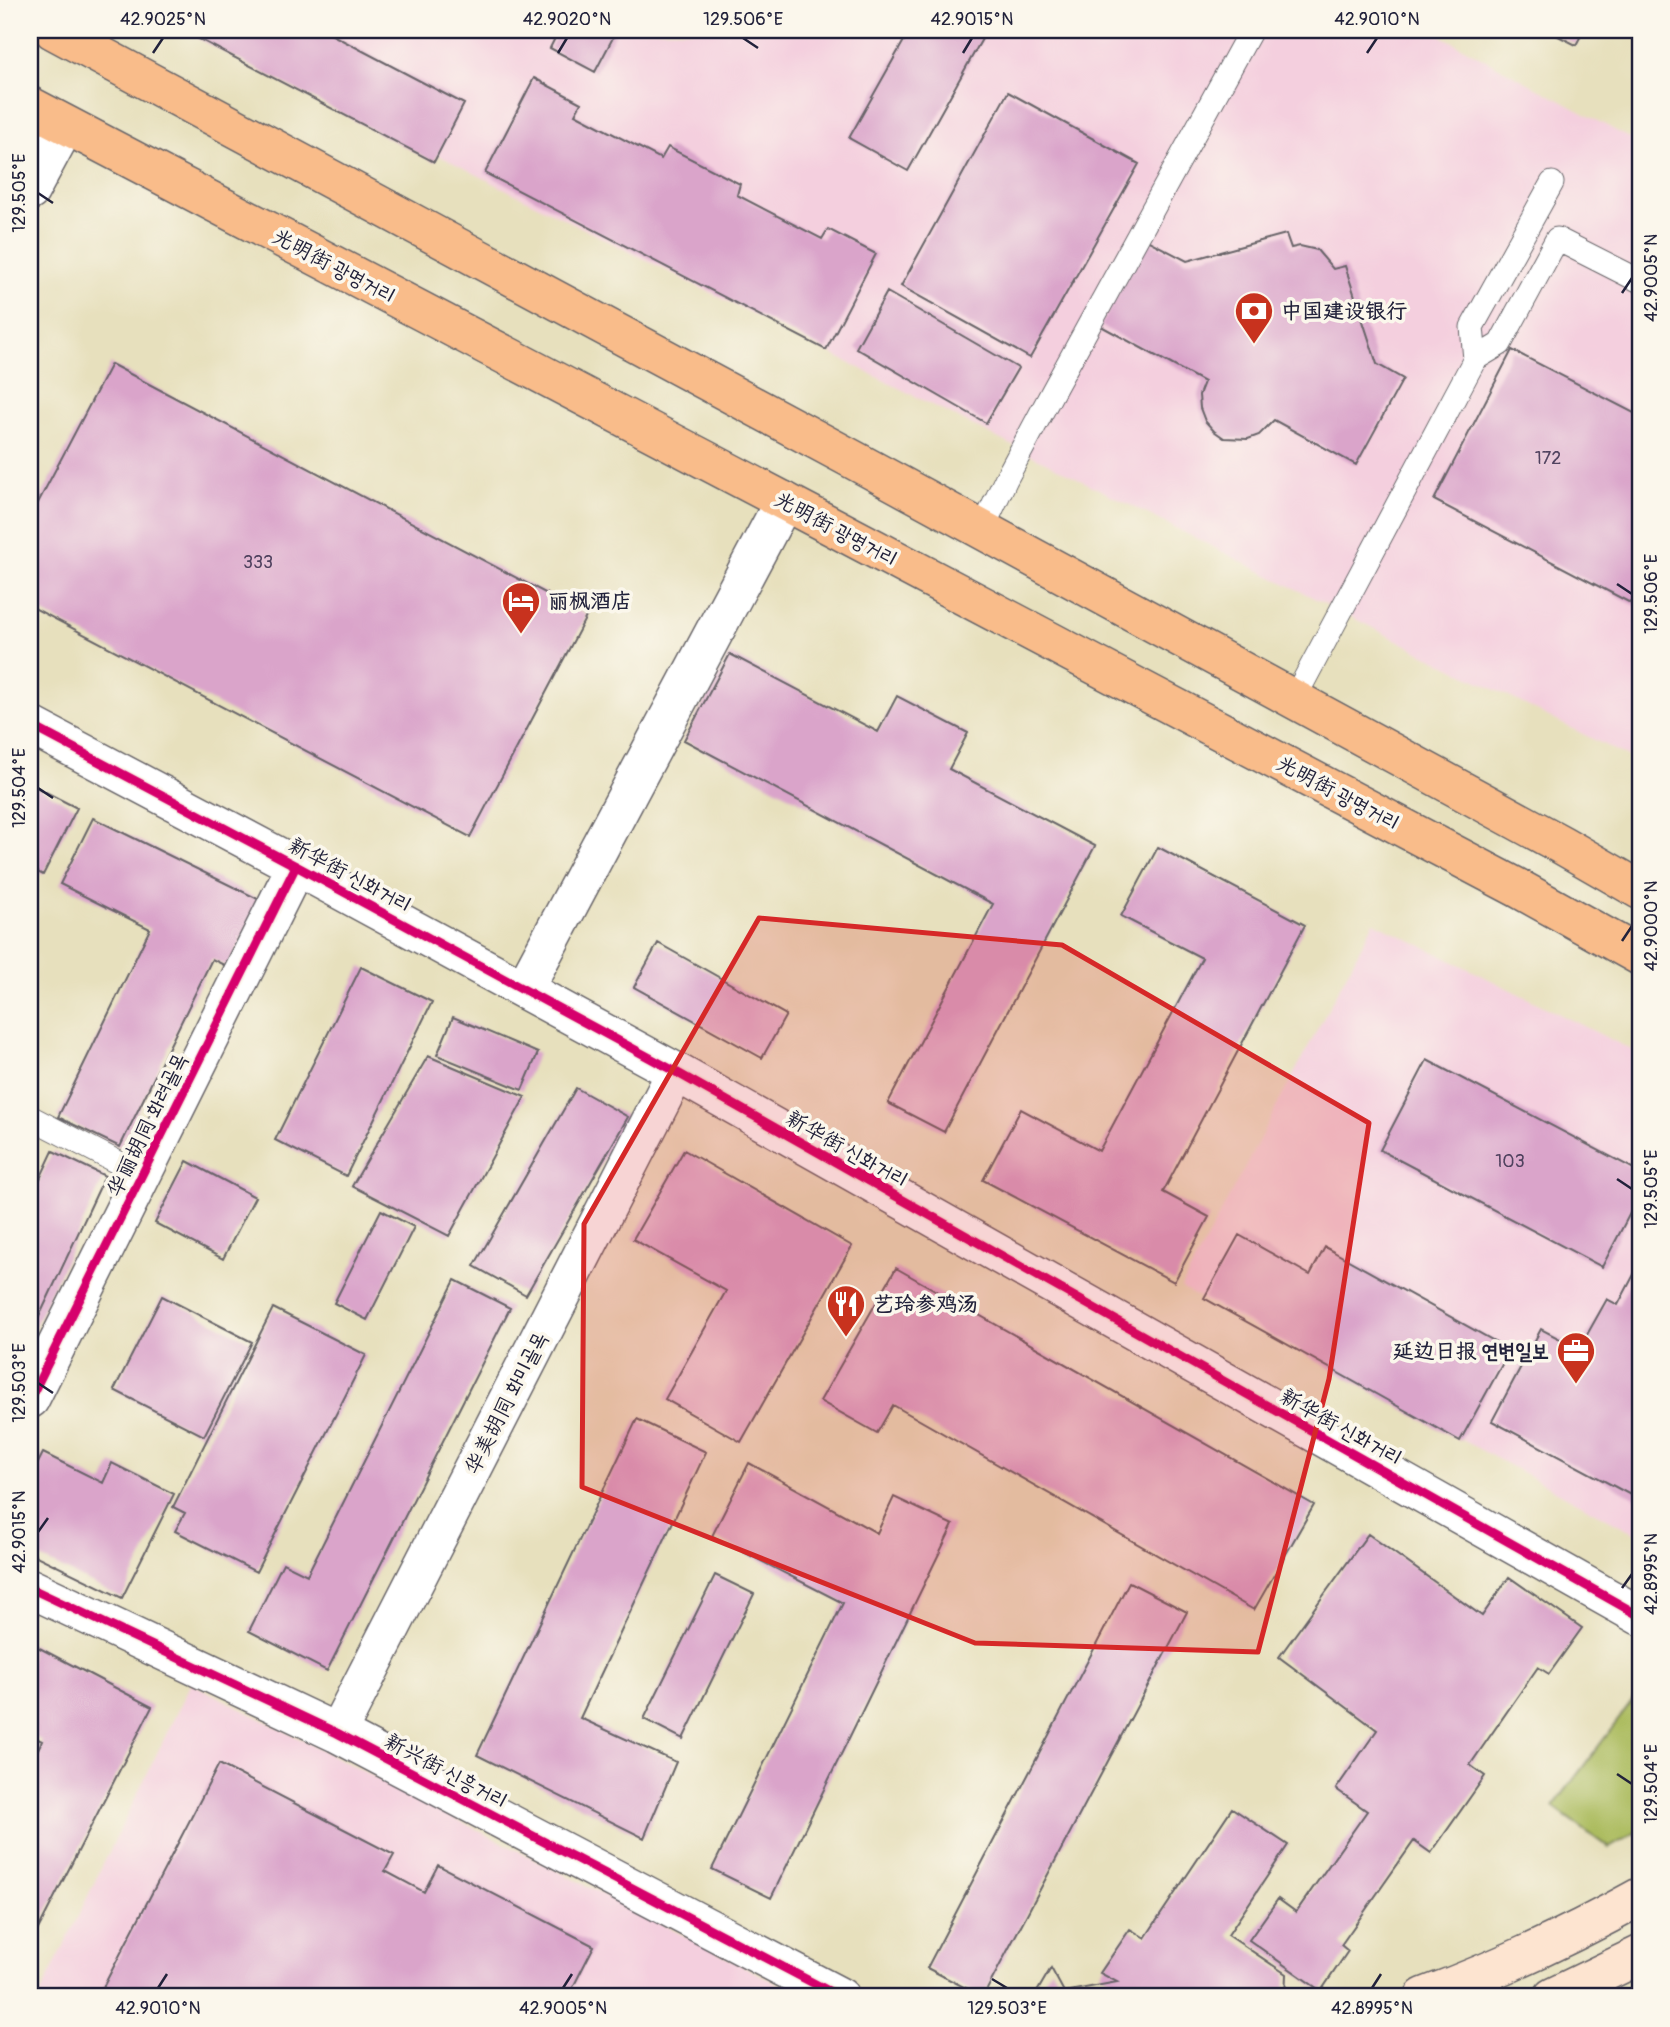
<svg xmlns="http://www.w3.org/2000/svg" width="1670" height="2027" viewBox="0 0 1670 2027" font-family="Pangolin,'LXGW WenKai TC','Poor Story',sans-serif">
  <rect width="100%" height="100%" fill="#fbf7ec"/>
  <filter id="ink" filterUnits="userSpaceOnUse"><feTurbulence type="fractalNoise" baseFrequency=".0143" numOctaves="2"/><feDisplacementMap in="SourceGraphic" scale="14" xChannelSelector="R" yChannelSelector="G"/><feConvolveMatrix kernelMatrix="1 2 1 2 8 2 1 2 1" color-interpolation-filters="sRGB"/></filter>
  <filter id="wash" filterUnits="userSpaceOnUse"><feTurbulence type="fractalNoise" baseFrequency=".00686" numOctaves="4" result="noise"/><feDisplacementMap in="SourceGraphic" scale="28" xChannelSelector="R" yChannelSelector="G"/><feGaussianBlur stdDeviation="1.57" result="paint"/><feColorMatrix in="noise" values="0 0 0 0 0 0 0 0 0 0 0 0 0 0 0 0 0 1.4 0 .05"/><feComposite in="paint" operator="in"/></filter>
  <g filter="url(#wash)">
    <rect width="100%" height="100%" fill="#e7e0bd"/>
    <path fill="#f4cfde" d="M191 30H1431L1640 144V763Z
      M1374 922 1640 1054V1536L1181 1288Z
      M191 1683 804 1997H39Z"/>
    <path fill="#acbc5e" stroke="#676f4c" stroke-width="2" d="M1640 1691V1830L1609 1848 1553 1807Z"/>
    <g id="blocks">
      <path fill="#daa4ca" d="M182 30H323L464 104 434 162Z
        M559 30H617L595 72 550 48Z
        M910 30H987L908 171 849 138Z
        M1546 30H1584L1576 45Z
        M534 78 581 103 575 114 661 159 668 147 740 184 737 195 822 239 828 229 876 254 826 350 485 173Z
        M1008 92 1139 164 1030 358 901 286Z
        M1286 234 1291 248 1300 246 1317 250 1333 269 1345 266 1377 364 1403 379 1356 465 1274 420 1259 435 1248 439 1224 438 1214 431 1205 421 1200 408 1199 395 1204 382 1101 326 1147 240 1187 261Z
        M887 292 1018 368 986 423 856 348Z
        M1512 350 1640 416V608L1434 500Z
        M111 364 587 615 470 837 30 606V518Z
        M730 654 878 732 897 696 968 733 949 769 1095 846 944 1132 888 1103 993 904 684 740Z
        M30 784 77 808 43 875 30 868Z
        M93 818 262 901 228 967 212 959 120 1147 58 1117 150 929 60 884Z
        M1158 847 1305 925 1163 1192 1209 1217 1174 1282 983 1180 1021 1109 1099 1151 1202 958 1121 916Z
        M658 943 786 1015 762 1058 634 987Z
        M361 967 432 1002 346 1176 275 1140Z
        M453 1017 538 1053 522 1090 437 1055Z
        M428 1056 525 1097 449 1236 352 1186Z
        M1427 1060 1640 1172V1194L1602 1267 1380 1150Z
        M576 1088 628 1117 526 1295 474 1266Z
        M684 1150 852 1246 741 1442 665 1399 726 1291 633 1239Z
        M53 1151 105 1176 30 1336V1200Z
        M187 1161 255 1197 223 1259 155 1223Z
        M381 1210 414 1227 367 1320 334 1303Z
        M1239 1235 1310 1275 1325 1247 1510 1350 1460 1441 1204 1298Z
        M1640 1263V1500L1492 1421 1541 1329 1579 1349 1607 1299 1618 1305Z
        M896 1268 1314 1505 1254 1610 893 1405 877 1433 820 1401Z
        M455 1280 510 1308 327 1671 249 1631 283 1563 307 1575Z
        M162 1296 252 1342 204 1436 114 1390Z
        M273 1308 366 1355 256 1572 175 1531 185 1513 173 1507Z
        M637 1419 706 1452 580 1718 676 1762 644 1838 477 1755Z
        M43 1453 103 1483 112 1463 174 1494 122 1598 30 1553V1479Z
        M749 1463 877 1533 894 1497 953 1525 771 1898 712 1869 843 1603 712 1536Z
        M1368 1534 1482 1616 1509 1577 1582 1628 1549 1674 1538 1667 1470 1765 1485 1776 1431 1853 1414 1841 1341 1945 1348 1951 1321 1991 1249 1940 1278 1899 1296 1912 1367 1811 1336 1789 1377 1730 1279 1657Z
        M715 1575 754 1594 683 1739 644 1719Z
        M1129 1582 1187 1612 983 1997 927 1968Z
        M30 1643 152 1707 30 1945V1765L42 1741 30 1735Z
        M219 1764 394 1855 385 1871 424 1892 438 1865 594 1946 568 1997H98Z
        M1232 1808 1288 1845 1228 1935 1286 1974 1285 1997H1034L1051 1968 1064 1992 1117 1982 1100 1973 1130 1929 1145 1938Z"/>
    </g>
  </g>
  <g filter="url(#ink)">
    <use href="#blocks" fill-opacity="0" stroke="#676468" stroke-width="2"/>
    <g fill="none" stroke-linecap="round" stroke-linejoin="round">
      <g stroke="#676468" stroke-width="25">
        <path id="service" d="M1475 359 1472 327 1552 183
          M982 530 1006 479 1053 391 1251 30
          M1294 699 1475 359 1500 344 1557 239 1640 281
          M30 1117 142 1175"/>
      </g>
      <g stroke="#676468" stroke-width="41">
        <path id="minor" d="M30 191 65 126
          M30 725 296 866 676 1072 1640 1616
          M524 989 784 501
          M30 1399 296 866
          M30 1588 337 1733 840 1997
          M337 1733 676 1072"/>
      </g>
      <g stroke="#676468" stroke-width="41">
        <path id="secondary" d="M1424 1997C1499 1969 1570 1936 1640 1897
          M1553 1997 1640 1955"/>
      </g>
      <g stroke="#676468" stroke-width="41">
        <path id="primary" d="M53 30 852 459 1562 845 1640 890
          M30 106 822 521 1516 887 1640 956"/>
      </g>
      <use href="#service" stroke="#fff" stroke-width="23"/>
      <use href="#minor" stroke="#fff" stroke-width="38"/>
      <use href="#secondary" stroke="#fde4d0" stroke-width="38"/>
      <use href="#primary" stroke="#f9bc8a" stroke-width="38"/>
      <g stroke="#fbf7ec" stroke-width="13">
        <path id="cycleway" d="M30 725 296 866 676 1072 1640 1616
          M30 1399 296 866
          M30 1588 337 1733 840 1997"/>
      </g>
      <use href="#cycleway" stroke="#d6006c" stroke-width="9"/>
    </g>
  </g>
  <path fill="#d62828" fill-opacity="0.2" stroke="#d62828" stroke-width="5" stroke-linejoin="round" d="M759 918 1062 945 1369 1123 1329 1379 1258 1652 975 1643 582 1487 584 1224Z"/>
  <path fill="none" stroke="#22223b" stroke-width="2.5" d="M743 38 758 48M153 53 163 38M558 53 567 38M963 53 972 38M1367 53 1377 38M38 193 53 203M1622 293 1632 278M1617 584 1632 594M38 788 53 798M1622 941 1632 926M1617 1179 1632 1189M38 1383 53 1393M38 1532 48 1518M1622 1588 1632 1574M1617 1774 1632 1784M992 1979 1007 1988M158 1988 167 1974M563 1988 572 1974M1372 1988 1381 1974"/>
  <defs>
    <g id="bank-pin" transform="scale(2.0125)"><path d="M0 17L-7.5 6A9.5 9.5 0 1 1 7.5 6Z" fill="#c8321e" stroke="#fbf7ec"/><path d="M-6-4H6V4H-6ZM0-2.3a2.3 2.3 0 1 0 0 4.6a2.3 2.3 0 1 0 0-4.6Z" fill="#fff"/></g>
    <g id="hotel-pin" transform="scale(2.0125)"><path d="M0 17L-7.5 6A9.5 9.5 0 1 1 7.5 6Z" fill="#c8321e" stroke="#fbf7ec"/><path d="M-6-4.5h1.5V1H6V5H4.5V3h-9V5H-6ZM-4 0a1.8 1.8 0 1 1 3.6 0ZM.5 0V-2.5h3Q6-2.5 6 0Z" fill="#fff"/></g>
    <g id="restaurant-pin" transform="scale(2.0125)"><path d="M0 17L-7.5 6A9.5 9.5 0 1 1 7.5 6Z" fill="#c8321e" stroke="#fbf7ec"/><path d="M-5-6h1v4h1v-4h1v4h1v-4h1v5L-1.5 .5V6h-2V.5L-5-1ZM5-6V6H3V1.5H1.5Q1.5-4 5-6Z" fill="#fff"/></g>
    <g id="office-pin" transform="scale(2.0125)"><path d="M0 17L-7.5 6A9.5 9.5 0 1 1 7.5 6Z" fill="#c8321e" stroke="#fbf7ec"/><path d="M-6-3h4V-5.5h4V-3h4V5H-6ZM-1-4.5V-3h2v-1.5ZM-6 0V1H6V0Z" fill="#fff"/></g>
  </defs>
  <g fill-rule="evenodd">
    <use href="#bank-pin" x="1254" y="311"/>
    <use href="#hotel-pin" x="521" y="601"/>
    <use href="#restaurant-pin" x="846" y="1304"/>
    <use href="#office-pin" x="1576" y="1351"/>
  </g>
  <g text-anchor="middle" stroke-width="7" stroke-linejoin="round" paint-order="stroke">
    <g font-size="18" fill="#50425f">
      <text x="1548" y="464">172</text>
      <text x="258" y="568">333</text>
      <text x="1510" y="1167">103</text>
    </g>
    <g font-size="21" fill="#22223b" stroke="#fbf7ec">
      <text transform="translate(334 266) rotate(28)" y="7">光明街 광명거리</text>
      <text transform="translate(836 529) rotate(28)" y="7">光明街 광명거리</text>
      <text transform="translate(1338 793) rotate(28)" y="7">光明街 광명거리</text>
      <text transform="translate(350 875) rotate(28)" y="7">新华街 신화거리</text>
      <text transform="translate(147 1125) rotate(-64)" y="7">华丽胡同 화려골목</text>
      <text transform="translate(847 1149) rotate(29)" y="7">新华街 신화거리</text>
      <text transform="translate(506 1403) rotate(-63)" y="7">华美胡同 화미골목</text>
      <text transform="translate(1341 1427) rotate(29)" y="7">新华街 신화거리</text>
      <text transform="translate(446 1771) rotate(28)" y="7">新兴街 신흥거리</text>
    </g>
    <g font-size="21" font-weight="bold" fill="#22223b" stroke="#fbf7ec" text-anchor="start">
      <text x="1281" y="318">中国建设银行</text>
      <text x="548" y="608">丽枫酒店</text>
      <text x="873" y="1311">艺玲参鸡汤</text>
      <text x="1549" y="1358" text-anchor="end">延边日报 연변일보</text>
    </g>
  </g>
  <rect width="1670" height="2027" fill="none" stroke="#fbf7ec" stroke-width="77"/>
  <rect x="38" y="38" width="1594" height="1950" fill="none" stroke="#22223b" stroke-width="2.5"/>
  <g font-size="18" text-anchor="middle" fill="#22223b">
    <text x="163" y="25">42.9025°N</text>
    <text x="567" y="25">42.9020°N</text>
    <text x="743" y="25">129.506°E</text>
    <text x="972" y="25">42.9015°N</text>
    <text x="1377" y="25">42.9010°N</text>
    <text transform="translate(19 193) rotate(-90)" y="6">129.505°E</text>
    <text transform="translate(1651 278) rotate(-90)" y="6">42.9005°N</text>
    <text transform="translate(1651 594) rotate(-90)" y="6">129.506°E</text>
    <text transform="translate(19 788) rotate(-90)" y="6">129.504°E</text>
    <text transform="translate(1651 926) rotate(-90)" y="6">42.9000°N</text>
    <text transform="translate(1651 1189) rotate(-90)" y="6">129.505°E</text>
    <text transform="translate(19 1383) rotate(-90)" y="6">129.503°E</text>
    <text transform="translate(19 1532) rotate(-90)" y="6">42.9015°N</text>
    <text transform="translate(1651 1574) rotate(-90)" y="6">42.8995°N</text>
    <text transform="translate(1651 1784) rotate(-90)" y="6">129.504°E</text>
    <text x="158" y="2014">42.9010°N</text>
    <text x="563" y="2014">42.9005°N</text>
    <text x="1007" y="2014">129.503°E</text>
    <text x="1372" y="2014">42.8995°N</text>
  </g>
</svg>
